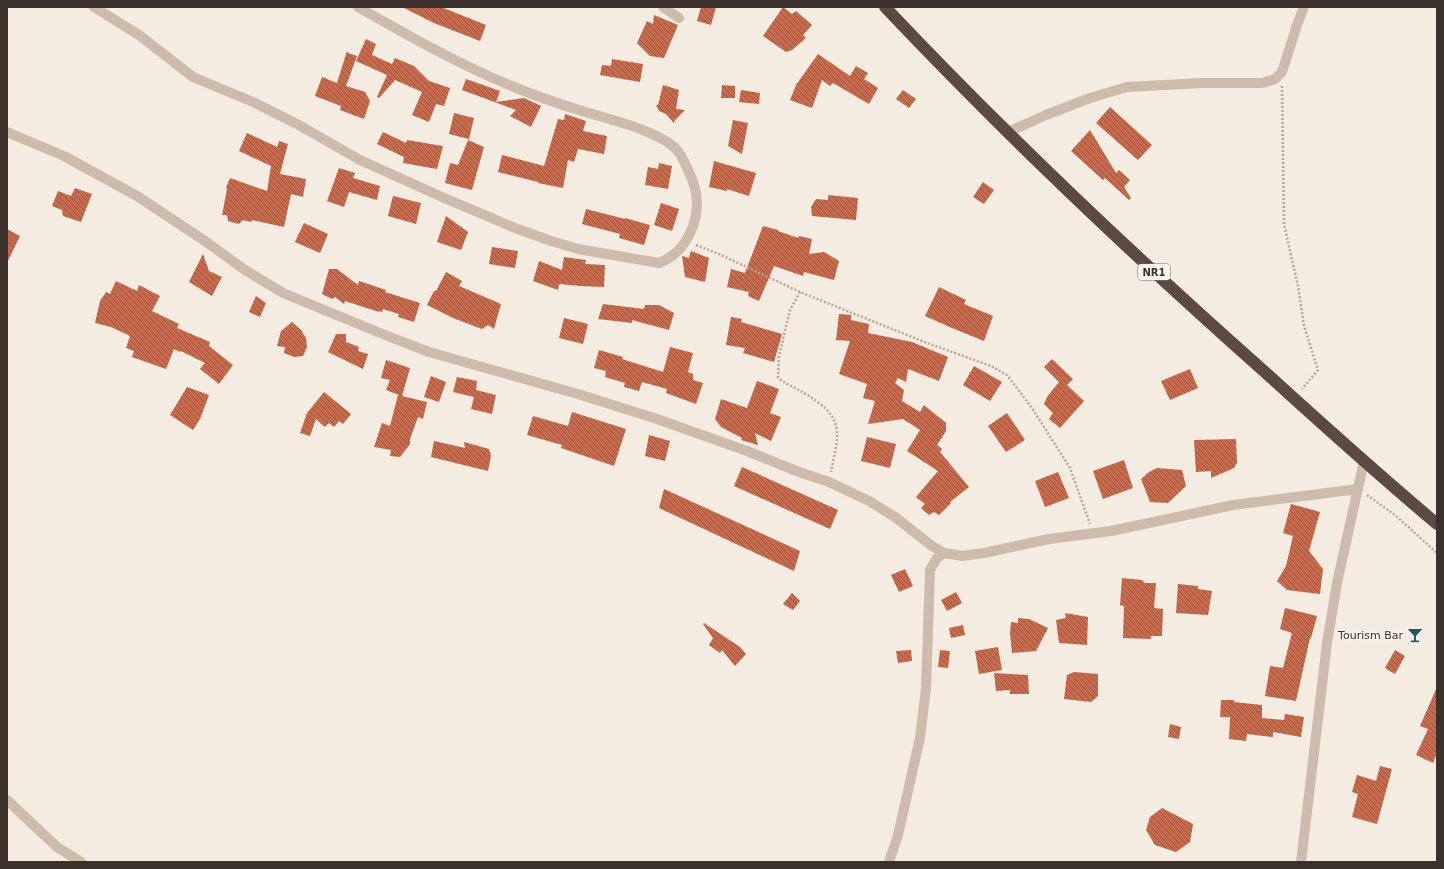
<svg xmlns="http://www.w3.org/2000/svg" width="1444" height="869" viewBox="0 0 1444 869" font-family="'DejaVu Sans',sans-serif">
  <defs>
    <pattern id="building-back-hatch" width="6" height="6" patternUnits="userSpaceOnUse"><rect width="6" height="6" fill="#c8694b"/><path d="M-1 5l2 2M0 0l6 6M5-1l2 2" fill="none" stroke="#a4573f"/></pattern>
  </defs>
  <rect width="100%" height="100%" fill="#f4ebe1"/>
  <path fill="url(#building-back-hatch)" d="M402 7H441L486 25 480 41 434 23Z
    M701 7H716L711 25 697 21Z
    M783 7 792 14 796 11 812 25 803 35 806 38 792 50 786 52 763 36Z
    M654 15 678 25 664 58 650 56 637 43 647 21 653 24Z
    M366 39 376 44 372 55 392 64 395 58 414 66 429 81 450 88 444 106 436 104 429 122 412 115 422 92 395 80 379 98 377 97 387 75 356 61Z
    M347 51 348 53 357 56 346 86 365 92 370 101 364 119 340 110 341 106 315 96 322 77 337 83Z
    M818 54 850 76 856 66 868 73 864 79 878 88 869 104 833 83 830 86 822 80 812 108 790 100 796 85Z
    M612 59 643 64 640 82 600 75 602 65 611 66Z
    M466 79 500 91 496 102 524 98 541 106 531 127 510 116 516 110 462 90Z
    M663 85 679 90 676 109 685 110 675 120 674 123 666 114 659 111 656 105H658Z
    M722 85 735 86V98H721Z
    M741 90 760 93 759 104 739 102Z
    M903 90 916 99 909 108 896 99Z
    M1110 107 1152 145 1138 160 1096 123Z
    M454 113 474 118 469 139 449 134Z
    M565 114 586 121 583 131 607 136 604 154 578 149 574 162 568 160 563 188 538 183V182L498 172 502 155 544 166 558 119 564 120Z
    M733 120 748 123 742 154 728 146Z
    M1090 130 1116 173 1119 170 1130 180 1124 187 1131 198 1129 200 1105 178 1103 180 1071 151Z
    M383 132 406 143 407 140 443 146 437 169 403 163 404 157 377 144Z
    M247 133 277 147 279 141 288 144 280 174 306 179 303 197 291 194 284 227 252 220 251 222 243 220 239 224 228 221 227 215H222L227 189 226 188 230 178 267 191 271 166 239 151Z
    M468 140 484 147 472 190 445 183 450 163 458 165Z
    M714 161 756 173 749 196 727 189V191L709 187Z
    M659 163 672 166 668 189 645 185 648 167 658 169Z
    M339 168 355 173 353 178 380 186 377 200 349 192 344 207 327 201Z
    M983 182 994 190 984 204 973 197Z
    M75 188 92 194 81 222 63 216 62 210 52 206 58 191 71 196Z
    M828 195 858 198 856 220 812 216 811 207 816 199 828 200Z
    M393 196 421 203 416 224 388 216Z
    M661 203 679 209 672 231 654 225Z
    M586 209 625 219V218L650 225 644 245 619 238 620 234 582 224Z
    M446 216 468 232 461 250 437 242Z
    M304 223 328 234 320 253 295 242Z
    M763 226 778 230V231L798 238 799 236 812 239 809 254 824 252 839 261 834 280 804 272 803 276 774 266 759 301 748 296 749 292 727 287 731 269 745 273Z
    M7 229 20 236 7 263Z
    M492 247 518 251 515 268 489 264Z
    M691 251 709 258 705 282 685 277 682 256 689 258Z
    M203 254 209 271 222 277 212 296 189 282Z
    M564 257 586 260 585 264 605 265 604 287 580 286 559 284 558 290 533 281 539 261 562 270Z
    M329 269H337L358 285 359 281 386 290 385 292 420 303 414 322 398 317 399 314 383 309 382 312 379 311V312L345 301 344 304 335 297 332 299 322 294Z
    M446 272 462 281 459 286 501 304 494 329 488 325 482 329 453 318 427 305 434 291H436Z
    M116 281 137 291 139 285 160 296 152 311 179 324 177 328 210 342 209 346 233 365 219 384 200 369 205 363 181 351 180 352 174 349 166 369 132 357 134 351 126 348 130 336 111 327 95 323 100 301 106 292 110 294Z
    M939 287 966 300 964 304 993 316 984 341 952 328 925 316Z
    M256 296 266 303 260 317 249 312Z
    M603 304 644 309 645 305H659L674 313 669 330 632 320V323L598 319Z
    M839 314 851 315V320L869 324 868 333 912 342 948 357 939 381 908 369 906 382 898 378 895 383 904 390 902 401 920 412 924 405 946 423V431L937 445 942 449 940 452 969 487 950 502 951 503 939 515 934 512 929 515 921 508 925 504 916 497 938 471 907 451 920 430 903 419 868 424 875 401 863 398 867 384 839 374 850 341 836 340Z
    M731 317 742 319 741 322 782 334 774 362 743 353 745 348 726 345Z
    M564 318 588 324 583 344 559 338Z
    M292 322 301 330 306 338 307 347 303 356 294 357 284 353 285 347 277 346 281 331Z
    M336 334H346V342L359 347 358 351 368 354 363 369 328 352Z
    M670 347 693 353 688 372 693 374V380L703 383 696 404 666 393 667 389 642 382 639 391 624 387 625 383 605 377 606 371 594 368 599 350 623 357 622 359 663 372Z
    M1052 359 1073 379 1067 385 1084 401 1060 428 1049 419 1053 413 1044 404 1047 397 1059 382 1044 367Z
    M386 360 410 368 402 396 427 402 423 419 418 417 410 439V444L400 457 390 456 391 450 374 447 382 423 390 426 398 395H399L386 390 390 380 381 378Z
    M974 366 1002 382 990 401 963 385Z
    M1190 369 1198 388 1170 400 1161 381Z
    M431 376 446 382 439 402 424 397Z
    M457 377 477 381 476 390 496 395 492 414 471 409 474 397 453 392Z
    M757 381 779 389 770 413 781 417 771 441 755 433 758 445 741 440 742 438 721 427 715 419 721 399 747 408Z
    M187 387 209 395 200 419 193 430 170 415Z
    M324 392 351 414 343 424 339 421 334 427 329 423 325 427 316 419 310 436 300 433 307 413Z
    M572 412 626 429 614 466 561 448 562 445 527 435 533 416 568 426Z
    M1007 413 1025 440 1006 452 988 426Z
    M649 435 670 441 665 461 645 456Z
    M867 437 896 444 890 468 861 461Z
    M1236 439 1237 463 1234 468 1211 478V471L1196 472 1194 440Z
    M434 441 465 448 464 442 489 449 491 456 488 471 431 457Z
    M1124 460 1133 488 1103 499 1093 471Z
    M742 467 838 510 830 529 734 486Z
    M1157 468 1182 470 1186 486 1168 503 1150 502 1141 479 1149 472Z
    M1058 472 1069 498 1045 507 1035 481Z
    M664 489 800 551 794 571 659 508Z
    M1291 504 1320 512 1309 551 1323 569 1320 594 1287 590 1277 581 1286 566 1293 536 1283 533Z
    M905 569 913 586 899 592 891 575Z
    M1122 578 1142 580 1145 583H1156L1154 608 1163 609 1162 636H1151V639L1123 638 1124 606 1120 605Z
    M1178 584 1198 586V589L1212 591 1208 615 1176 613Z
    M956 592 962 603 947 611 941 600Z
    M792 593 800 601 793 610 783 604Z
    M1285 608 1317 616 1311 638H1310L1296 701 1265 696 1270 666 1283 668 1292 633 1280 629Z
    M1065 613 1088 617 1087 645 1059 643 1056 620 1066 618Z
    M1018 618 1029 619 1048 628 1036 651 1012 653 1010 633 1011 622 1018 623Z
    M704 623 740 647 746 654 735 666 722 650 720 653 709 645 713 638 703 624Z
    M963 625 965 635 951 638 949 628Z
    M998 647 1002 670 979 674 975 651Z
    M911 650 912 661 898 663 896 651Z
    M940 650 950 651 948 668 938 667Z
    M1395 650 1405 656 1395 674 1385 668Z
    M1074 672 1098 674V696L1091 702 1064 699 1067 675Z
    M994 673 1028 675 1029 694H1010V690L996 691Z
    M1437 687V753L1433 763 1416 755 1428 729 1420 726Z
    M1221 700H1234V702L1262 705V718L1284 720 1285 714 1304 717 1301 737 1273 732V737L1247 734 1246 741 1229 739 1230 717H1220Z
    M1170 724 1181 727 1179 739 1168 737Z
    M1380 766 1392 769 1377 824 1352 817 1358 794 1352 792 1357 775 1376 781Z
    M1162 808 1193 824 1190 842 1176 852 1155 845 1146 830 1150 817Z"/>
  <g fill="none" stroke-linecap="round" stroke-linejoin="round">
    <path stroke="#b9a596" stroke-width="2.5" stroke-dasharray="2 2" stroke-linecap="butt" d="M1282 86 1284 224 1298 286 1304 326 1318 370 1302 389
      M696 245 719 254 800 292 927 343 991 366 1007 375 1032 408 1070 468 1090 524
      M800 292 790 310 779 356 778 377 782 381C801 392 836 406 837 432 838 444 833 459 831 472
      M1367 495 1395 515 1437 553"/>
    <path stroke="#cdbbac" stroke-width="10" d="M94 7 139 35 193 77 253 102 297 124 360 160 442 197 515 228 551 241 578 249 659 263C688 252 702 217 695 188 693 181 690 174 687 168 684 161 681 153 675 148 656 130 608 119 582 111 559 104 536 96 514 87 460 65 409 36 358 7
      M663 7 679 18
      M7 132 64 156 137 196 205 241 245 270 283 293 385 335 429 352 578 394 657 419 747 451 799 472 829 482 869 501 895 517 932 546 944 553 962 556 984 553 1049 539 1111 531 1233 505 1358 489
      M1008 132 1046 115 1090 98 1127 87 1202 83H1262L1275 79 1282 72 1297 25 1304 7
      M7 800 57 847 81 862
      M889 862 898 835 920 738 926 688 930 570 937 558 944 553
      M1301 862 1327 643 1337 583 1364 461"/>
    <path stroke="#5c4a42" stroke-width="12" d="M885 7C1006 135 1134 256 1266 373 1322 424 1379 475 1437 524"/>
  </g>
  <defs>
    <g id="bar-bare" transform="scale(1.2)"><path d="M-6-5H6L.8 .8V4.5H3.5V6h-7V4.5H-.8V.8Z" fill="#1f5a5e" stroke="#fbf5ee" stroke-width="2.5" paint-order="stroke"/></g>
  </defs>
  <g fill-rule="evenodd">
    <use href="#bar-bare" x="1415" y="635"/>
  </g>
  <g text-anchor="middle" stroke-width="3" stroke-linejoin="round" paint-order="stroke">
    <rect fill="#fbf5ee" stroke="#756b66" stroke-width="1" x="1138" y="264" width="32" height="16" rx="3"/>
    <g font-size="10" font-weight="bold" fill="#3b302b">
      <text x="1154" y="276">NR1</text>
    </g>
    <g font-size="11" fill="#3b302b" stroke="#fbf5ee" text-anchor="end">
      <text x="1403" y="639">Tourism Bar</text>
    </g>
  </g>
  <rect width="1444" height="869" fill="none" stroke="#3b302b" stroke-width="16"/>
</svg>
